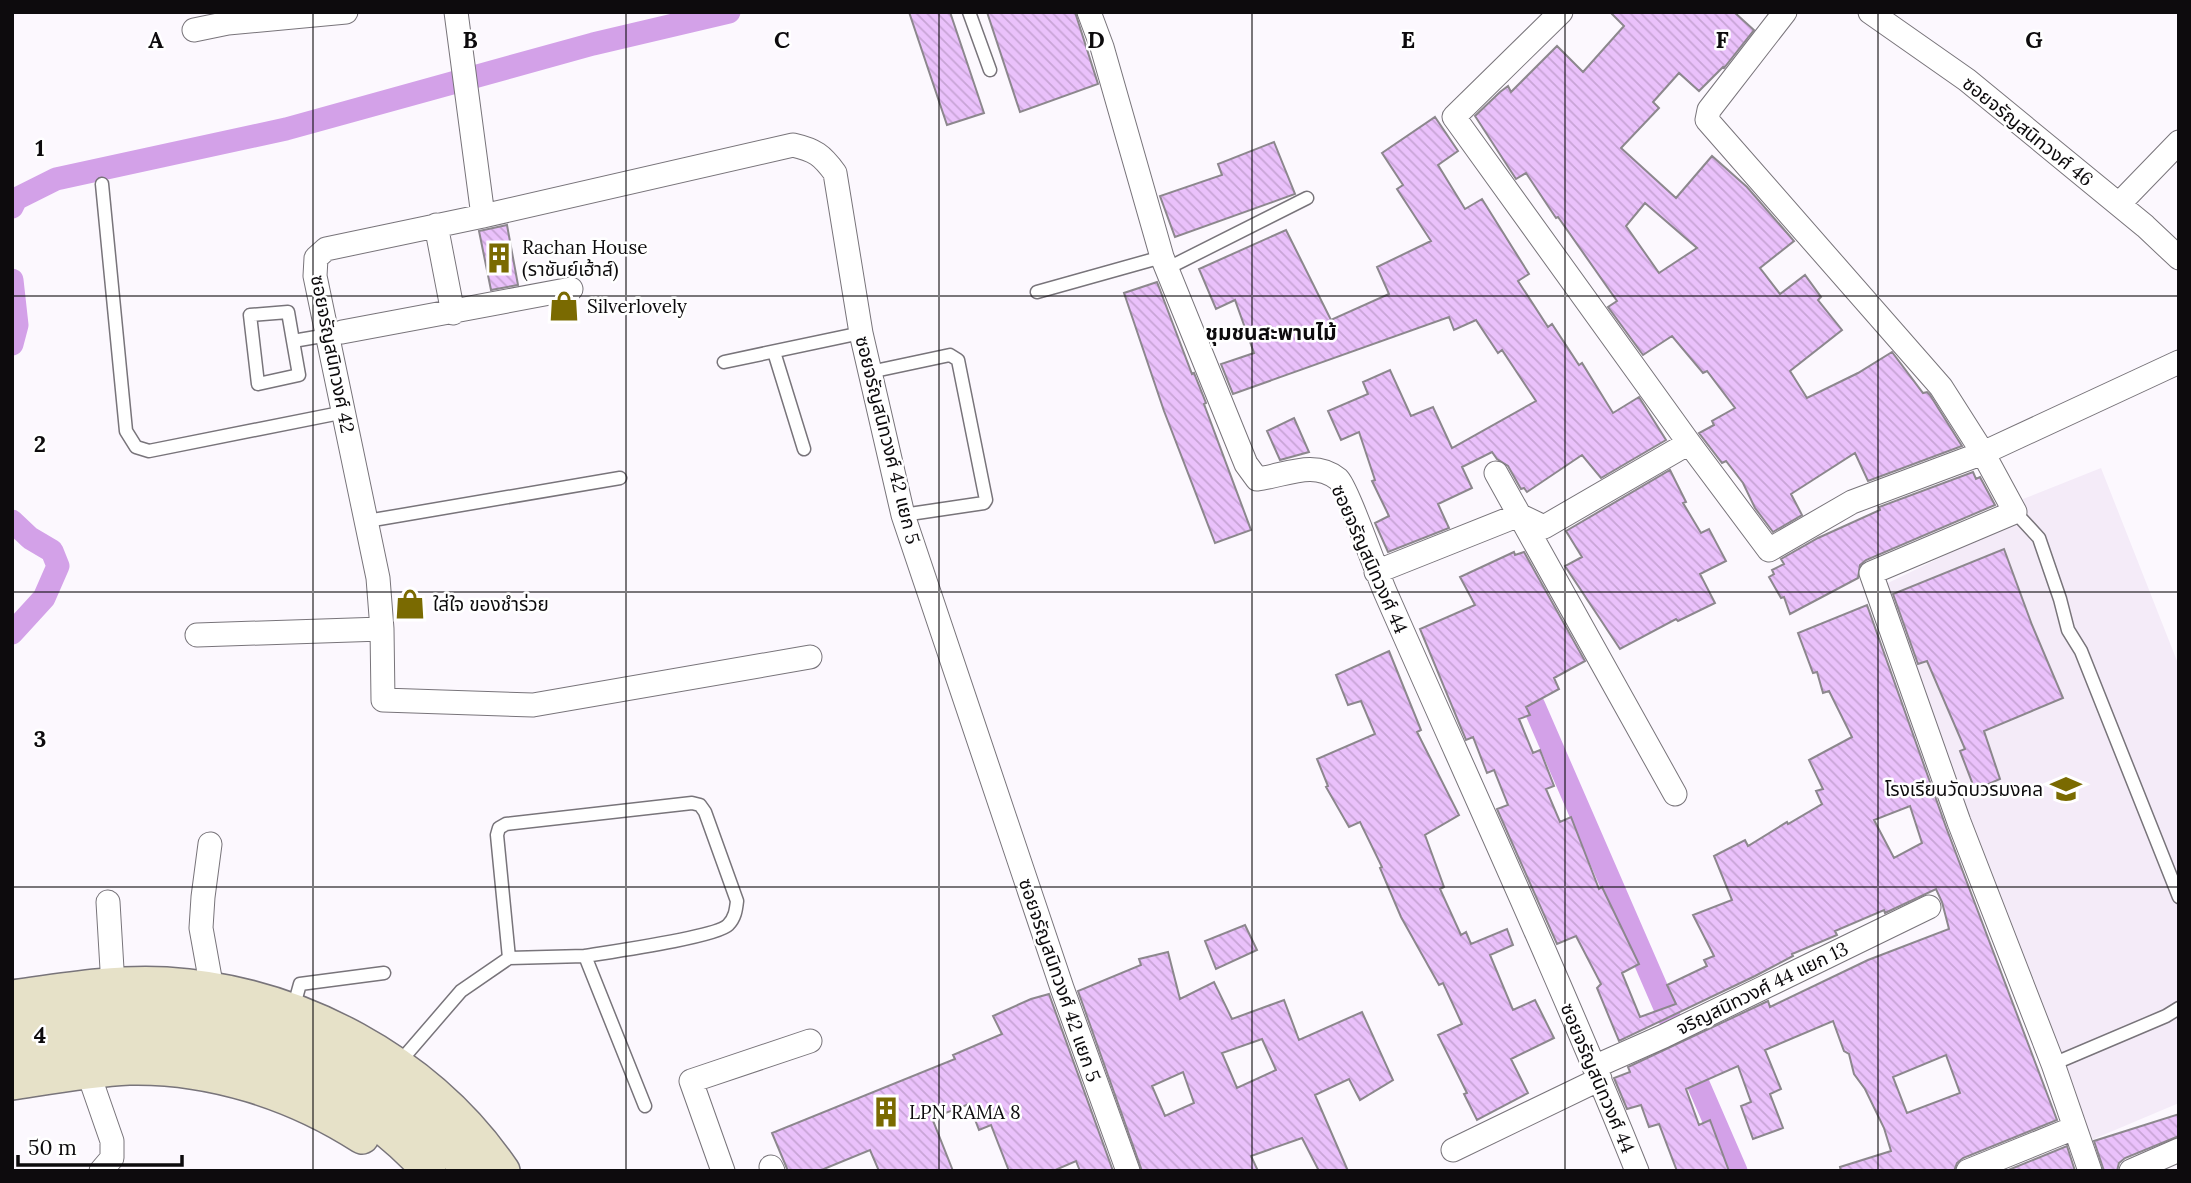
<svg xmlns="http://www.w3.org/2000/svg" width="2191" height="1183" viewBox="0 0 2191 1183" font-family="Lora,'Noto Sans Thai',serif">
  <defs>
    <pattern id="building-back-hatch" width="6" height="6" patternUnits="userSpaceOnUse" patternTransform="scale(1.75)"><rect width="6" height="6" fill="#eac1fb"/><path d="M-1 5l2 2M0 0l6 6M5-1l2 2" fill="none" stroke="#c8a4d6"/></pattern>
  </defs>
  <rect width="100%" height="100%" fill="#fcf8fe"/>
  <path fill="#f4ebf8" d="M2101 468 2179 666V1103L2089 1141 1879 599 1888 583 2028 515 2023 499Z"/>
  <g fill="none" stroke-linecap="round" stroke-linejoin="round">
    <path stroke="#d3a1e8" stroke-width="23" d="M12 207 16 199 56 179 286 129 593 44 729 12
      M12 280 17 325 12 344
      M12 521 30 538 52 551 58 566 44 598 12 633
      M1534 706 1736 1171"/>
  </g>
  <path fill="url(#building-back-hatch)" stroke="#8c878d" stroke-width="2" fill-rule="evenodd" d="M909 12H950L984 113 947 125Z
    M987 12H1075L1098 84 1020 112Z
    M1610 12H1734L1754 30 1724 68 1723 67 1699 91 1679 73 1653 102 1659 108 1621 148 1676 198 1712 156 1747 187 1794 241 1760 268 1780 294 1805 275 1821 297 1818 300 1842 330 1790 371 1807 398 1858 373 1892 352 1923 393 1927 392 1930 395 1962 446 1868 481 1855 453 1791 494 1802 515 1773 532 1755 508 1743 483 1726 461 1722 463 1699 433 1714 425 1712 421 1735 408 1707 371 1703 373 1672 336 1643 355 1608 307 1617 301 1558 217 1556 218 1526 173 1516 179 1475 116 1500 92 1508 86 1511 92 1557 46 1583 72 1624 26ZM1645 203 1697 248 1659 273 1626 226Z
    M1435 117 1458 151 1438 165 1465 209 1482 199 1529 274 1518 281 1548 327 1552 324 1579 365 1582 363 1613 413 1639 397 1666 440 1601 478 1582 455 1527 492 1524 488 1521 489 1508 466 1497 459 1492 452 1462 467 1472 488 1438 504 1449 528 1388 552 1375 523 1389 516 1372 481 1375 480 1359 432 1341 440 1328 411 1368 394 1363 382 1390 370 1411 416 1433 407 1452 448 1536 401 1502 350 1498 353 1476 320 1454 330 1449 317 1233 394 1221 364 1254 353 1235 300 1216 309 1199 269 1286 230 1331 320 1389 294 1377 267 1431 241 1397 189 1403 185 1382 153Z
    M1274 142 1295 194 1175 237 1160 196 1222 175 1218 164Z
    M507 225 518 285 491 290 479 231Z
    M1157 282 1192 374 1194 373 1206 403 1204 404 1251 530 1215 543 1164 411 1124 293Z
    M1294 418 1309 452 1280 460 1267 431Z
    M1670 470 1686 502 1683 503 1701 533 1709 529 1726 561 1700 574 1715 603 1678 621 1676 619 1620 649 1565 566 1582 557 1566 531Z
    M1973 472 1976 479 1980 477 1995 505 1866 560 1860 565 1858 578 1790 614 1784 597 1781 598 1769 577 1774 574 1772 570 1784 564 1781 559 1818 538 1880 510 1879 507Z
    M2004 549 2032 625 2063 698 1984 731 2000 779 1975 790 1960 751 1965 749 1927 661 1918 664 1893 594Z
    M1514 552 1515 555 1524 552 1585 661 1554 678 1559 689 1526 707 1530 715 1519 719 1533 753 1540 750 1554 786 1546 789 1560 822 1571 817 1599 889 1602 887 1639 964 1622 973 1640 1017 1676 1004 1667 985 1707 966 1704 960 1714 956 1693 915 1732 900 1714 856 1745 840 1748 846 1787 822 1788 824 1822 804 1816 791 1823 789 1809 760 1852 737 1829 691 1823 693 1817 672 1813 673 1798 633 1867 605 1946 827 2057 1120 1963 1158 1957 1163 1954 1171H1841L1840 1167 1891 1151 1884 1128 1865 1089 1854 1074 1849 1054 1844 1051 1833 1021 1765 1050 1781 1089 1770 1094 1783 1128 1753 1139 1741 1106 1751 1102 1738 1066 1686 1089 1699 1125 1710 1120 1729 1171H1677L1659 1124 1649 1127 1641 1105 1627 1109 1614 1078 1630 1072 1628 1067 1768 1001 1770 1007 1868 960 1949 929 1942 902 1936 889 1885 913 1884 910 1835 931 1837 935 1792 954 1793 956 1755 976 1619 1041 1597 988 1601 984 1576 936 1557 944 1497 809 1508 805 1494 770 1487 773 1473 737 1466 740 1420 629 1475 605 1460 577ZM1910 806 1922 843 1894 858 1874 820ZM1946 1055 1960 1093 1907 1113 1893 1077Z
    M1389 651 1421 730 1417 732 1459 815 1425 835 1444 887 1440 889 1461 935 1466 932 1471 944 1507 929 1513 945 1490 955 1513 1010 1535 1000 1554 1038 1511 1059 1528 1093 1477 1120 1464 1094 1467 1093 1438 1035 1462 1024 1443 983 1439 985 1401 917 1380 868 1382 867 1360 822 1349 827 1326 787 1328 786 1317 759 1375 734 1361 701 1348 705 1336 675Z
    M1245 925 1257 950 1216 969 1205 941Z
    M1168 952 1180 999 1214 982 1232 1019 1284 1000 1299 1040 1362 1012 1393 1080 1360 1100 1349 1079 1315 1095 1348 1171H1319L1302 1138 1251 1156 1258 1171H1142L1078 991 1141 965 1139 959ZM1262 1039 1276 1070 1237 1088 1222 1053ZM1183 1072 1194 1103 1165 1116 1152 1086Z
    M1049 994 1113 1171H1080L1076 1161 1053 1171H1009L991 1125 979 1130 969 1104 932 1118 953 1171H879L870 1150 819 1171H788L772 1133 955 1059 953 1055 1002 1034 993 1016 1031 999Z
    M2179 1114V1136L2125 1158 2119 1163 2117 1171H2104L2094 1141Z
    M2067 1146 2075 1171H2006Z"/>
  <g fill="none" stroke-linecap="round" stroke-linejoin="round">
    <g stroke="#78747a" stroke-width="15">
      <path id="lane" d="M969 12 990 70
        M102 184 126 431 136 447 149 451 345 412
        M1166 269 1307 198
        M1037 292 1162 257
        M293 341 288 312 250 315 258 384 299 375 293 341 328 335
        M774 352 804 449
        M724 362 861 333
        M870 372 950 355 958 360 986 500 984 503 903 515
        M2015 512 2039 538 2060 599 2068 630 2081 651 2179 897
        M367 521 620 478
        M509 958 497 835 499 828 506 824 692 803 700 805 705 812 737 901C736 910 735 918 728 925 716 937 609 952 585 956
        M293 1009 300 984 384 973
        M398 1064 461 991 509 958 585 956 645 1106
        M2053 1064 2166 1016 2179 1008"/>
    </g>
    <g stroke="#78747a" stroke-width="25">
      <path id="street" d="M456 12 483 216
        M1089 12 1102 47 1162 257 1246 464 1257 479C1284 476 1314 459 1338 479 1347 487 1378 577 1387 596 1471 787 1559 977 1637 1171
        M1561 12 1454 117 1689 443 1769 550 1852 502 1983 453 2179 362
        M1785 12 1709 110 1707 120 1941 387 1983 453 2015 512 1871 573 1959 822 2053 1064 2090 1171
        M1870 12 1967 80 2145 226 2179 258
        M194 30 228 23 346 12
        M2119 204 2179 142
        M436 225 453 313
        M342 332 571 289
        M1496 473 1675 794
        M1376 572 1519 515 1544 527 1689 443
        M197 635 382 629
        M810 657 533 705 383 700 382 629 378 578 315 276 316 258 326 249 483 216 793 145C815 150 822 155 835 173L861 333 903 515 1062 988 1128 1171
        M210 844 203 897 201 928 212 989
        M108 902 113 986
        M1594 1067 1664 1036 1929 907
        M88 1072 112 1141V1158L101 1171
        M1453 1150 1600 1079
        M771 1167 773 1171
        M723 1171 691 1081 810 1041
        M1968 1171 2074 1128
        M2131 1171 2179 1150"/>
    </g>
    <g stroke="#78747a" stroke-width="36">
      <path id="secondary" d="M12 997C63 990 115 981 166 984 298 992 428 1061 503 1171
        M12 1024C59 1018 108 1009 156 1011 247 1016 341 1050 411 1109 433 1128 451 1150 470 1171
        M12 1053C59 1046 108 1039 156 1041 258 1047 361 1095 429 1171
        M12 1083C51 1077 90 1070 129 1068 210 1066 294 1093 362 1137"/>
    </g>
    <use href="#lane" stroke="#fff" stroke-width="12"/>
    <use href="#street" stroke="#fff" stroke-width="23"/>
    <use href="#secondary" stroke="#e6e1c8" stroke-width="33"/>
  </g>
  <path fill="none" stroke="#0d0b0d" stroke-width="2" stroke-opacity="0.55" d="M313 12V1171M626 12V1171M939 12V1171M1252 12V1171M1565 12V1171M1878 12V1171M12 296H2179M12 592H2179M12 887H2179"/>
  <defs>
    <g id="building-bare" transform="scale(2.415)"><path d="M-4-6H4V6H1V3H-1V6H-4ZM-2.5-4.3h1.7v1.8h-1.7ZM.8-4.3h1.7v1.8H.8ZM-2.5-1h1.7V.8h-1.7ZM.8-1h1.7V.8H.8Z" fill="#7a6a01" stroke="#fff" stroke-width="2.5" paint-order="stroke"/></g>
    <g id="shop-bare" transform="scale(2.415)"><path d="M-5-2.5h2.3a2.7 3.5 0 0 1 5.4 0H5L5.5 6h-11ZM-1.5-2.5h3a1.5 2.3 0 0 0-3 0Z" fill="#7a6a01" stroke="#fff" stroke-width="2.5" paint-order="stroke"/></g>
    <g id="school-bare" transform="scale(2.415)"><path d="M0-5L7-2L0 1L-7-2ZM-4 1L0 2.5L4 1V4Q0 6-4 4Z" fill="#7a6a01" stroke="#fff" stroke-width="2.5" paint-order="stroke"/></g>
  </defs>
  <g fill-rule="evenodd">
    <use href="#building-bare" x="499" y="258"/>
    <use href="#shop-bare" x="564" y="306"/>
    <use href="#shop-bare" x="410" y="604"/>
    <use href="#school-bare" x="2066" y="789"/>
    <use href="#building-bare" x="886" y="1112"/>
  </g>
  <g text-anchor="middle" stroke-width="5" stroke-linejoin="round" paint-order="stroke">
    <g font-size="19" fill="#0d0b0d" stroke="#fff">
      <text transform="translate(2028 131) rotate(39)" y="7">ซอยจรัญสนิทวงศ์ 46</text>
      <text transform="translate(333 354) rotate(79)" y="7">ซอยจรัญสนิทวงศ์ 42</text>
      <text transform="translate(888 440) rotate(76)" y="7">ซอยจรัญสนิทวงศ์ 42 แยก 5</text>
      <text transform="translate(1370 559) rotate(66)" y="7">ซอยจรัญสนิทวงศ์ 44</text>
      <text transform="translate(1060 980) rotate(71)" y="7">ซอยจรัญสนิทวงศ์ 42 แยก 5</text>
      <text transform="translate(1762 988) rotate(-26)" y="7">จริญสนิทวงศ์ 44 แยก 13</text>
      <text transform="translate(1598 1078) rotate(67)" y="7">ซอยจรัญสนิทวงศ์ 44</text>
    </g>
    <g font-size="19" fill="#0d0b0d" stroke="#fff" text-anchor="start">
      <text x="522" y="254">Rachan House<tspan x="522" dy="22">(ราชันย์เฮ้าส์)</tspan></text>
      <text x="587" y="313">Silverlovely</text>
      <text x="433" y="611">ใส่ใจ ของชำร่วย</text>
      <text x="2043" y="796" text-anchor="end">โรงเรียนวัดบวรมงคล</text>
      <text x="909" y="1119">LPN RAMA 8</text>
    </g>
    <g font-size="21" font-weight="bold" fill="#0d0b0d" stroke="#fff">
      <text x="1271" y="340">ชุมชนสะพานไม้</text>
    </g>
  </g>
  <g font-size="23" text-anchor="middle" font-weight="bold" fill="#0d0b0d" stroke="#fff" stroke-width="5" stroke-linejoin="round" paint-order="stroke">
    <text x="156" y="48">A</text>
    <text x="470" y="48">B</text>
    <text x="782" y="48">C</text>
    <text x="1096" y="48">D</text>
    <text x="1408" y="48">E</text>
    <text x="1722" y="48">F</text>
    <text x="2034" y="48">G</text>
    <text x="40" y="156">1</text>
    <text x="40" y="452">2</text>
    <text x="40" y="747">3</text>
    <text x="40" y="1043">4</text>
  </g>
  <rect width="2191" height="1183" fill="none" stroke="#0d0b0d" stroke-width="28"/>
  <path d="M18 1155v10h164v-10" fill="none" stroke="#0d0b0d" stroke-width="3.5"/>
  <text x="28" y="1155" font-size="21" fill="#0d0b0d" stroke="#ffffff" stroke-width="5" paint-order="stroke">50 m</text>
</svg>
